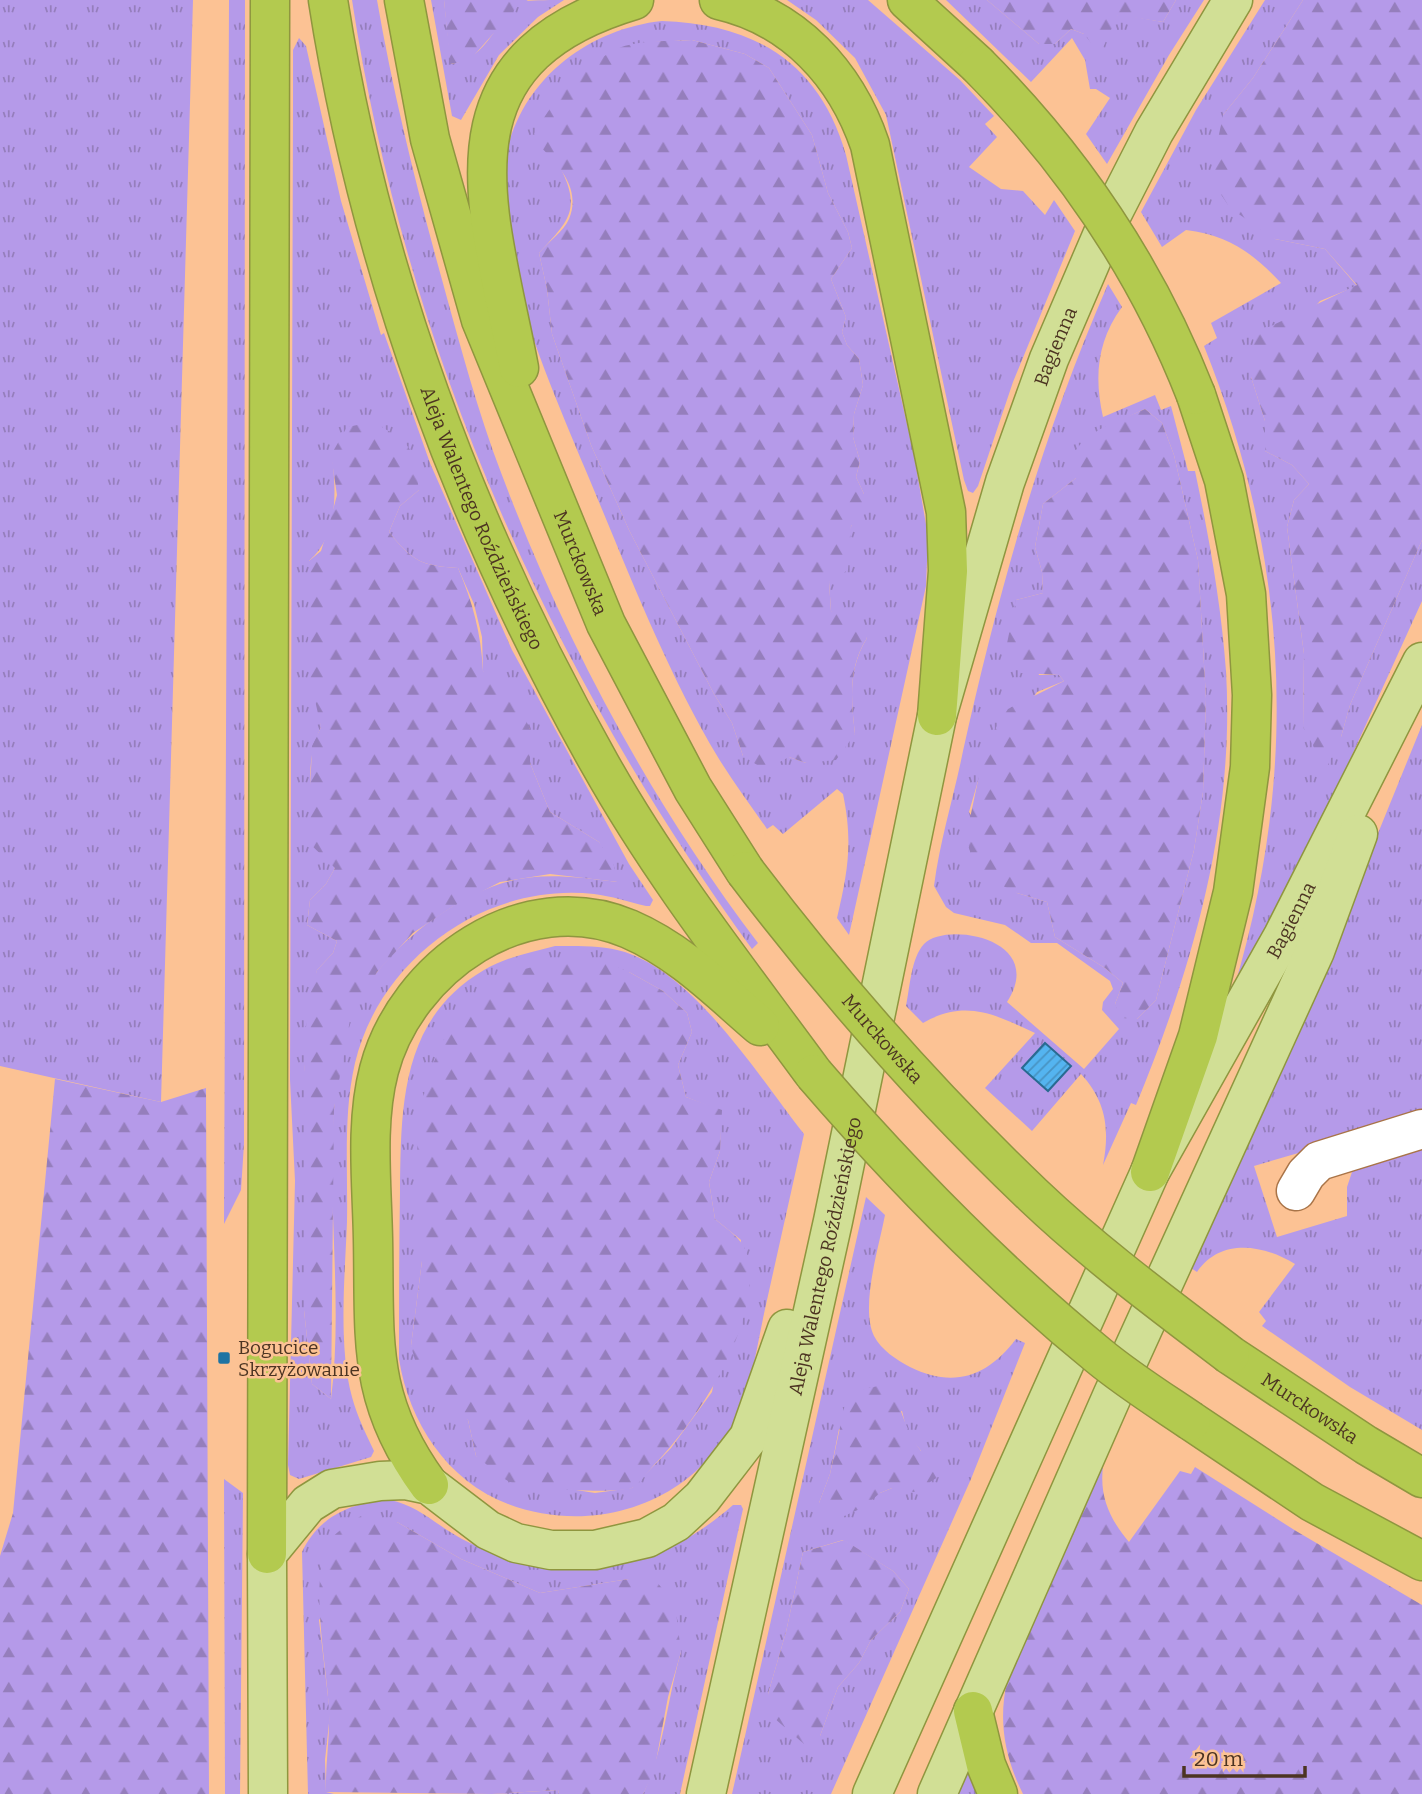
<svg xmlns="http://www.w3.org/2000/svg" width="1422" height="1794" viewBox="0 0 1422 1794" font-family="Bitter,serif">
  <defs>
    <pattern id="grass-tufts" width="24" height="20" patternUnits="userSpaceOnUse" patternTransform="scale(1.75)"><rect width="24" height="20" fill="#b59ae9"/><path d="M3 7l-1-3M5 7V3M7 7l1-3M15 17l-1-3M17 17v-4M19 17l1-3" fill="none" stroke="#957ebc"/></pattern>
    <pattern id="forest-firs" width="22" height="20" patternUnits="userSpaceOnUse" patternTransform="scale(1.75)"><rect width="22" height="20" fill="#b59ae9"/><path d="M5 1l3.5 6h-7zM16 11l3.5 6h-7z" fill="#957ebc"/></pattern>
    <pattern id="building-hatch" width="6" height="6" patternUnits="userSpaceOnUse" patternTransform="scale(1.75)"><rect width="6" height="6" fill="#54b4f0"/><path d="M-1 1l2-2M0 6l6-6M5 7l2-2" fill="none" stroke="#4893c2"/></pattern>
  </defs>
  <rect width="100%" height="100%" fill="#fcc294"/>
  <path fill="url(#grass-tufts)" fill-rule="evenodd" d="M0 0H193L161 1102 0 1066Z
    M229 0H245L244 1144 241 1190 224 1224Z
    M352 0H377C392 87 413 173 436 258 454 323 471 388 493 451 557 627 645 794 758 943L752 949C547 667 405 346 352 0Z
    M431 0H444L451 64C492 57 494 16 525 1 535 0 553 0 564 0L538 17 499 55 461 120 452 116Z
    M787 0H868L960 80 994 116 985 124 997 137 969 167 1001 189 1023 191 1045 215 1054 200 1075 231 1013 382 978 486 973 493 968 491 964 480 886 115 855 58 816 20Z
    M946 0H987L1039 44H1055L1071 29 1084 34 1110 29 1118 14 1163 22 1176 0H1204L1169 55 1107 164 1086 134 1110 98 1096 89H1090L1085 60 1072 38 1031 82Z
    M1265 0H1303L1253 78 1223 115 1275 239 1325 249 1357 286 1320 301 1251 377 1265 421V451L1292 465 1309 484 1294 500 1287 527 1304 654 1303 727 1341 737 1350 705 1422 540V601L1324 817 1234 988C1300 768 1289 559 1204 346L1217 338 1211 323 1281 283C1253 253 1228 235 1186 230L1162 247 1141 212 1196 110Z
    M662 21C755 24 820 63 846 155L914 455 928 536 926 586 849 935 837 918C848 871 853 842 843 794L837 789 783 834 773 825 767 829C751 806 734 783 719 759 665 669 627 568 586 471 558 404 528 334 510 262 506 244 507 223 507 204 506 191 503 175 505 162 517 83 586 29 662 21ZM692 40 745 54 769 68 812 135 828 193 848 232 852 248 831 279 846 317 842 332 847 345 859 359 863 385 854 414 853 437 860 461 856 477 864 494 829 582 831 611 867 638C848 669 851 699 855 734L806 763 789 757 743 756 732 723 714 694 629 530 591 445 552 334 547 289 539 253C567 222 582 211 561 169L655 42Z
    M299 38 306 46 341 201 381 335 384 333 430 463 512 650 629 864 653 900 650 906H646C629 902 611 896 594 894 486 882 380 958 355 1063 343 1115 348 1169 347 1222 345 1275 338 1346 352 1397 357 1416 366 1434 374 1451L371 1457 299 1479 290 1475 288 1465 295 1181 290 1080 293 106V50ZM332 455 419 490 400 506 389 532C412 561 422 566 458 568L474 604 482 637 483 671 530 729V763L550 812 599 842 617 882C536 871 501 872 432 920 400 943 360 984 349 1022 314 1144 347 1275 331 1399L312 1384 304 1310V1072L317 970 333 953 337 941 307 925 310 900 326 884 335 868C319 816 297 780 321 727L309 561C339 535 336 491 332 455Z
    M1108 284 1122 307C1097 341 1094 377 1103 417L1155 395 1161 410 1171 406 1188 471H1195C1209 537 1221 603 1226 671 1235 821 1193 967 1136 1105L1131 1103 1103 1165C1110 1129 1106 1101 1081 1074L1032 1131 985 1088 1035 1033C994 1014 965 999 923 1023L906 1006C910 987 911 958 924 944 945 921 1048 938 1007 1002L1084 1069 1119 1029 1102 1010 1103 1002 1113 989 1110 981 1057 943H1031L1005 925 954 913 946 907 934 886C940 840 954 796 963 751 999 590 1042 435 1108 284ZM1145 409 1162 423 1174 455 1198 560 1206 699 1203 792 1194 850 1156 1000 1137 1019 1115 1004 1123 983 1105 968 1055 937 1047 902 1017 893 969 812 978 781 1037 692 1064 681 1059 675H1039L1016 600 1043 593 1042 572 1035 547 1043 504 1076 478 1123 419Z
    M1422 725V1117L1254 1166 1277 1237 1347 1216V1187L1353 1169 1422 1136V1430L1350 1387 1262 1326 1266 1321 1259 1312 1295 1264C1264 1245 1221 1237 1197 1272L1188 1266 1346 912Z
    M555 946C579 946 602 945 625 952 697 976 758 1076 804 1134 791 1192 778 1251 765 1309 758 1341 753 1377 741 1407 703 1500 599 1538 508 1504 447 1481 409 1422 399 1359 399 1304 399 1248 400 1193 401 1107 400 1019 484 970 506 957 532 952 555 946ZM629 972 663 991 687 1013 692 1032 678 1065 686 1097 721 1111 720 1151 709 1182 715 1219 741 1240 712 1392 671 1448 632 1488 595 1493 557 1487 476 1456 468 1420 411 1346 422 1261V1202Z
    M866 1197 885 1215C879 1247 860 1307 874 1336 881 1350 897 1360 910 1367 954 1389 988 1376 1016 1339L1025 1343 971 1479 831 1794H732ZM902 1411 908 1435 922 1452 892 1488 880 1493 819 1503 830 1474 839 1429ZM843 1540 893 1571 909 1589 900 1612 871 1640 859 1663 838 1687 820 1736 768 1694 786 1632 803 1552Z
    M224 1479 243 1493 240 1794H225Z
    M390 1500C421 1506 441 1530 470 1543 566 1586 653 1575 733 1505H741L743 1509 680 1794H643C664 1751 667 1699 681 1652L629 1579 540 1593 461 1559 397 1522 319 1620 330 1714 325 1760 326 1792 334 1794H308L302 1552C319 1516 352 1502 390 1500Z
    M966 1774 971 1775 978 1794H957Z
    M558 1790 559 1794H492Z"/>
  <path fill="url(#forest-firs)" d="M444 0H528L516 8 469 61 450 64Z
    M987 0H1176L1163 22 1118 15 1100 54 1084 34 1071 29 1055 44H1039Z
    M1303 0H1422V540L1350 705 1341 737 1326 769 1303 727 1304 654 1287 527 1294 500 1309 484 1292 465 1265 451V421L1251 377 1254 334 1357 285 1325 249 1275 239 1230 208 1210 178 1223 115 1253 78Z
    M692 40 745 54 769 68 812 135 828 193 848 232 852 248 831 279 846 317 842 332 847 345 859 359 863 385 854 414 853 437 860 461 856 477 864 494 865 513 851 526 848 570 829 582 831 611 856 617 867 638C848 668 851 699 855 734L836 760 806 763 789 757 765 770 743 756 732 723 714 694 629 530 591 445 552 334 547 289 539 253C547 243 564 231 569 219 583 185 553 160 532 138 550 104 580 67 617 49 638 39 670 42 692 40Z
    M1145 409 1162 423 1174 455 1198 560 1206 699 1203 792 1194 850 1156 1000 1137 1019 1120 1018 1115 1004 1123 983 1105 968 1055 937 1047 902 1017 893 989 879 974 863 966 837 986 743 1008 709 1064 681 1059 675 1021 673 1005 653 1016 600 1043 593 1042 572 1035 547 1043 504 1076 478C1057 439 1119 421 1145 409Z
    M373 422C412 444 414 446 419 490L400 506 389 532C412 561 422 566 458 568 473 603 481 633 483 671L508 683 530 729V763L550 812 599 842 613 862 618 882 550 874 500 882 452 907 413 933 377 972 350 1020 334 1109 331 1399 312 1384 304 1310V1072L307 1006 317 970 333 953 337 941 307 925 310 900 326 884 335 868 308 842 312 746 321 727 308 669 309 561 321 551 327 532 337 495 331 455 347 427Z
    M567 958 604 961 629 972 663 991 687 1013 692 1032 678 1065 686 1097 722 1110 720 1151 709 1182 715 1219C729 1231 744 1239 748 1258 761 1324 698 1420 654 1465 648 1472 639 1484 632 1488 617 1494 524 1489 510 1482 498 1476 487 1464 476 1456L468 1420 444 1403 421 1381 411 1346 422 1261V1202L416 1134 428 1075 451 1024 500 981 521 970Z
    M55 1079 161 1102 206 1088 209 1794H0V1556L13 1513Z
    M878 1386 891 1388C902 1410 906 1432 921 1451L934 1452 940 1462 938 1477 914 1492 892 1488 880 1493 862 1508 833 1521 819 1503 830 1474 845 1404 860 1390Z
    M1105 1456C1097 1490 1107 1516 1129 1542L1180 1471 1191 1474 1195 1467 1296 1531 1422 1605V1794H1023C981 1710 1013 1654 1049 1577 1067 1537 1086 1497 1105 1456Z
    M362 1515 397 1522 461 1559 540 1593 629 1579 656 1581 675 1604 681 1652 668 1697 654 1772 643 1794H559L558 1790 492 1794 326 1792C325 1765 330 1739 329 1712 328 1669 306 1573 332 1538 339 1529 353 1522 362 1515Z
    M844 1540 893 1571 909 1589 900 1612 871 1640 859 1663 838 1687 820 1736 804 1744 774 1718 768 1694 786 1632 803 1552Z"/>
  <path fill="url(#building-hatch)" stroke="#296a91" stroke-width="2" d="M1045 1043 1071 1066 1048 1091 1022 1068Z"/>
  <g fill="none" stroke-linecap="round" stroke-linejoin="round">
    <g stroke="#a97448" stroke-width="41">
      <path id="minor" d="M1296 1191 1306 1174 1319 1161 1422 1129"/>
    </g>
    <g stroke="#8f963f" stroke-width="41">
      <g id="major">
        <path d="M268 1794 267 1554 308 1504 332 1489 380 1481 405 1480 429 1485 488 1530 516 1543 551 1550H595L647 1538 676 1522 702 1498 749 1437 787 1329"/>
        <path id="s1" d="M706 1794 833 1221 937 716 1005 482 1049 359 1107 224 1154 132 1233 0"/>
        <path id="s2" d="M872 1794 1150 1172 1283 936 1422 662"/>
        <path d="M937 1794 1113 1394 1315 951 1358 834"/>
      </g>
    </g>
    <g stroke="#8f963f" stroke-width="41">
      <g id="highway">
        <path id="s3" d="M328 0C370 269 466 527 600 764 661 873 740 973 814 1074"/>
        <path id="s4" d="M404 0 430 139 481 320 606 624 693 789 745 871"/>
        <path d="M719 0C794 17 846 74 870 145L946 512 948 571 937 716"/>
        <path d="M907 0 977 64"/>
        <path d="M519 368C489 210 429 61 634 0"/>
        <path d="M1150 1172 1198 1036 1233 892 1250 767 1252 695 1246 594 1224 480 1196 395"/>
        <path id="s5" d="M1230 1355 1366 1445 1422 1478"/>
        <path d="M1191 1421 1312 1502 1422 1561"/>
        <path d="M429 1485C366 1399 375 1340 373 1239 372 1184 365 1123 379 1070 406 967 524 884 629 929 680 951 718 990 760 1026"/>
        <path d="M267 1554 270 0"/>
        <path d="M973 1711 986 1765 998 1794"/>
      </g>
    </g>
    <use href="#minor" stroke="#fff" stroke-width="38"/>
    <use href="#major" stroke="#d1df95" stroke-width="38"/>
    <use href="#highway" stroke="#b3ca4f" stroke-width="38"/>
    <g stroke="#8f963f" stroke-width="41" stroke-linecap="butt">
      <g id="highway-bridge">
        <path d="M977 64C1071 158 1147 270 1196 395"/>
        <path id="s6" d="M745 871C833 987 928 1095 1033 1195 1095 1254 1163 1304 1230 1355"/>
        <path d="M814 1074C902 1176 995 1271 1099 1356 1128 1380 1160 1400 1191 1421"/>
      </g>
    </g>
    <use href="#highway-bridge" stroke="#b3ca4f" stroke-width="38"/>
  </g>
  <rect fill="#1d73a3" stroke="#fcc294" stroke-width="2.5" x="217" y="1351" width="14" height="14" rx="3.5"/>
  <g text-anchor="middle" stroke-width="5" stroke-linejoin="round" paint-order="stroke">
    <g font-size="19" fill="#4c3422" stroke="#fcc294">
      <text dy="7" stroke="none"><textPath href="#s1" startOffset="1491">Bagienna</textPath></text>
      <text dy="7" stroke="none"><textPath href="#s3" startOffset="542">Aleja Walentego Roździeńskiego</textPath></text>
      <text dy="7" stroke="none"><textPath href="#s4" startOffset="592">Murckowska</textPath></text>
      <text dy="7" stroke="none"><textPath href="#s2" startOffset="970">Bagienna</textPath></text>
      <text dy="7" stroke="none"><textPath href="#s6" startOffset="217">Murckowska</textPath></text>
      <text dy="7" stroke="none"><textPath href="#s1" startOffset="551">Aleja Walentego Roździeńskiego</textPath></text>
      <text dy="7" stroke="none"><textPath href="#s5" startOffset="96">Murckowska</textPath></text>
    </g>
    <g font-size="19" fill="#4c3422" stroke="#fcc294" text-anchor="start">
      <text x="238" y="1354">Bogucice<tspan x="238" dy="22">Skrzyżowanie</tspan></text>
    </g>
  </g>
  <path d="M1184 1766v10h121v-10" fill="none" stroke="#4c3422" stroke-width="3.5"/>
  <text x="1194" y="1766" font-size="21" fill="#4c3422" stroke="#fcc294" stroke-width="5" paint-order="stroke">20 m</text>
</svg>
